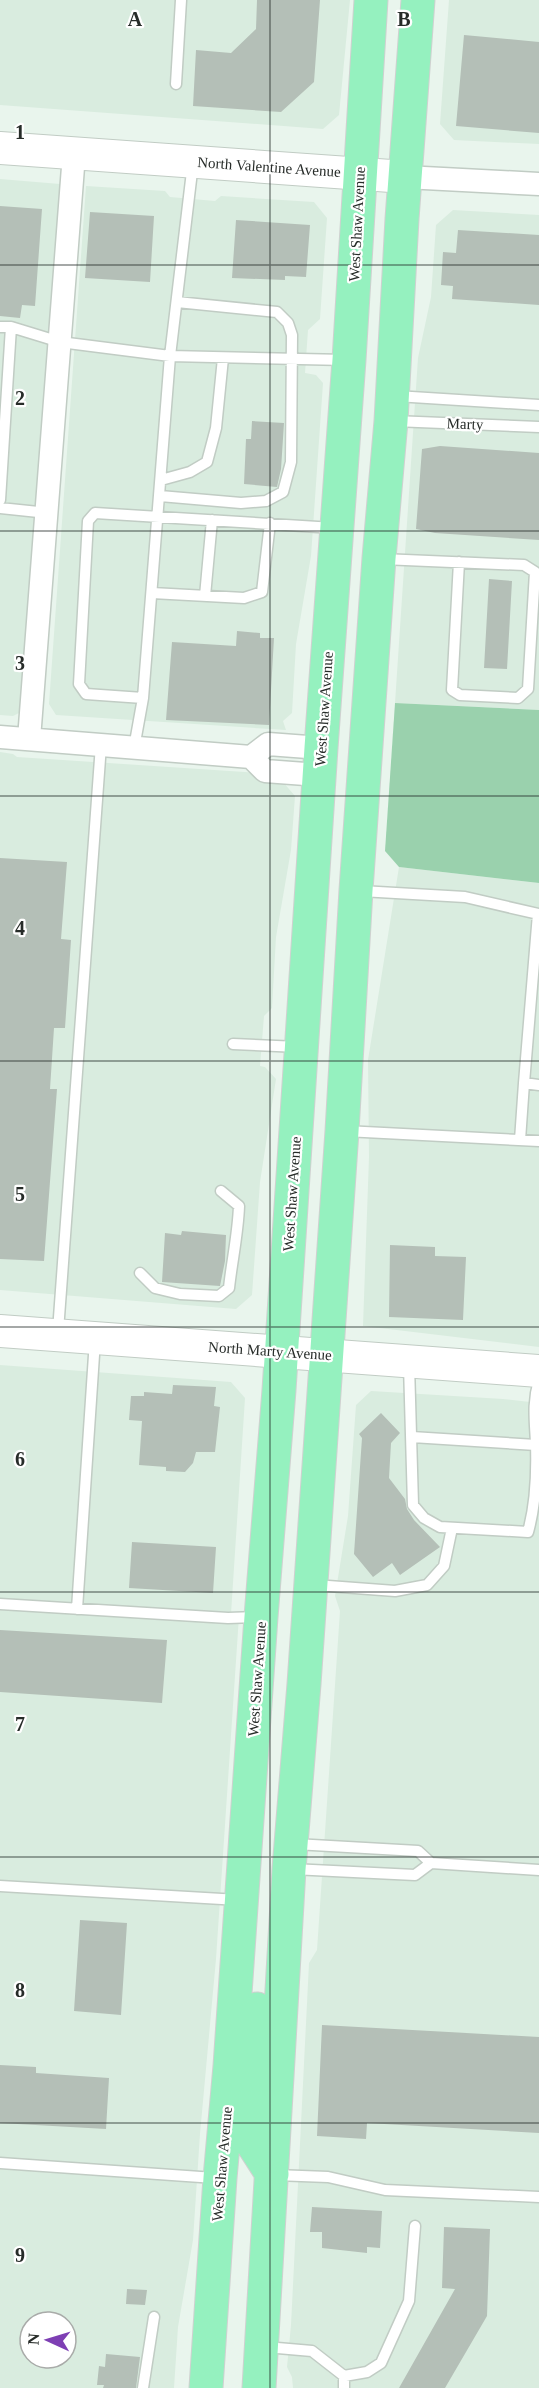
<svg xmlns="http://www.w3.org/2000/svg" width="539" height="2388" viewBox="0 0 539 2388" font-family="Georgia,serif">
  <rect width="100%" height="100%" fill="#e9f5ed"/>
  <path fill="#d9ecdf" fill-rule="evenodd" d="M0 0H350L339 115 323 129 0 105Z
    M449 0H539V144L454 140 440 124Z
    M0 179 60 184 39 492 21 712 13 716 0 715Z
    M86 186 165 191 170 197 215 201 221 196 314 202 327 218 320 319 308 330 305 373 316 375 323 383 311 556 296 644 292 713 283 721 286 730 56 715 49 704Z
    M453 210 539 215V710L395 703 418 358 431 297 436 225Z
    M0 752 13 754 17 757 276 774 295 796 291 850 276 937 272 1008 264 1016 260 1066 265 1067 276 1079 260 1182 252 1295 236 1309 0 1290Z
    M399 867 539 883V1347L363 1326 369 1157 368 1060Z
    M0 1365 231 1382 245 1398 231 1614 239 1616 216 1959 200 2134 193 2240 178 2327 174 2388H0ZM30 2322H66V2358H30Z
    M371 1391 503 1399 539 1403V2388H293L292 2377 287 2367 291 2325 309 1963 317 1950 340 1611 335 1596 348 1516 356 1405Z"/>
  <path fill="#9ad1ad" d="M395 703 539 710V883L399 867 385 851Z"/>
  <path fill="#b4bfb7" d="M257 0H320L314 82 281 112 193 106 196 50 231 53 256 29Z
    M464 35 539 42V133L456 126Z
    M0 206 42 209 35 306 22 305 20 318 0 316Z
    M90 212 154 216 150 282 85 278Z
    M236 220 310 225 306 277 285 276V280L232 278Z
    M458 230 539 235V305L452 299 453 286 441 285 443 252 456 253Z
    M252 421 284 423 281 469 277 487 244 484 246 439H251Z
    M440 446 539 453V540L435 533 416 529 422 449Z
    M489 579 512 581 507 669 484 668Z
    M237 631 260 633V638H274L269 725 166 720 172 642 236 646Z
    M0 858 67 862 61 939 71 940 65 1028H54L50 1089H57L44 1261 0 1259Z
    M182 1231 226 1235 225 1261 220 1286 162 1282 165 1233 181 1235Z
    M390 1245 435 1247V1256L466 1257 463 1320 389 1317Z
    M173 1385 216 1387 214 1406 220 1407 215 1452H196L193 1463 185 1472 166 1471V1467L139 1465 142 1421 129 1420 131 1396H144V1392L172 1394Z
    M381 1413 400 1433 391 1443 389 1478 405 1499 407 1509 414 1520 440 1547 400 1575 392 1563 373 1577 354 1554 362 1438 359 1434Z
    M132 1542 216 1547 213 1593 129 1588Z
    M0 1630 167 1640 162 1703 0 1692Z
    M80 1920 127 1923 121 2015 74 2011Z
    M322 2025 539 2037V2133L367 2123 366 2139 317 2136Z
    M0 2065 36 2067V2073L109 2078 106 2129 0 2123Z
    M312 2207 382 2211 380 2248 367 2247V2253L322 2248V2232H310Z
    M444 2227 490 2229 487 2316 445 2388H399L455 2289 442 2288Z
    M127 2289 147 2290 145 2305 126 2304Z
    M106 2354 140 2357 136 2388H103L104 2385H97L99 2366 105 2367Z"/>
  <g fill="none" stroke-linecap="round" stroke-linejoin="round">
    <g stroke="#c1ccc4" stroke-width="13">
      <path id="lane" d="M176 84 181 0
        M0 327H11L60 342 170 356 346 360
        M396 396 539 405
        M394 421 539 427
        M161 480 190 472 207 462 216 428 223 358
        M160 496 241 503 266 501 283 492 291 462 292 335 288 323 277 312 177 302
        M0 500 11 327
        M0 508 48 513
        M382 559 524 565 535 572 528 689 518 698 460 695 452 690 459 562
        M152 593 244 598 262 592 270 523
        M205 596 212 520
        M143 698 86 694 79 684 88 521 95 513 334 528
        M134 748 143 698 170 356 193 163
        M361 891 465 897 538 914 524 1083 539 1085
        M233 1044 299 1047
        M345 1131 539 1141
        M520 1140 524 1083
        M140 1273 155 1288 180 1294 219 1296 229 1288C232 1260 238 1234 239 1206L221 1191
        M58 1331 101 745
        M409 1365 413 1505 424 1518 440 1527 528 1532C536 1503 537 1474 536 1444 535 1420 532 1404 539 1380
        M412 1437 536 1445
        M315 1585 395 1591 427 1585 444 1566 452 1528
        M0 1604 228 1618 258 1617
        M77 1609 95 1340
        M431 1863 539 1870
        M292 1869 415 1875 431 1863 418 1851 295 1844
        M0 1886 239 1900
        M0 2163 215 2178
        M275 2175 328 2177 385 2190 539 2197
        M266 2347 312 2351 344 2376V2388
        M344 2376 367 2372 381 2363 409 2301 415 2226
        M143 2388 154 2317"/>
    </g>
    <g stroke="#c1ccc4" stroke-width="25">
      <path id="street" d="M405 177 539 184
        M0 737 251 757 268 744 321 748
        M29 739 74 154
        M251 757 265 771 319 775"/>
    </g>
    <g stroke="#c1ccc4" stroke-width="34">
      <path id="secondary" d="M0 148 405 177
        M0 1331 539 1371"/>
    </g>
    <g stroke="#cfd1d0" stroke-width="35">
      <path id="primary" d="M257 2009 249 2138 272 2174
        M206 2388 220 2178 230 2066 261 1617 279 1390 321 748 349 360 371 0
        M259 2388 289 1869 304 1684 342 1131 356 890 379 558 391 421 402 219 418 0"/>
    </g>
    <use href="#lane" stroke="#fff" stroke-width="10"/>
    <use href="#street" stroke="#fff" stroke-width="22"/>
    <use href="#secondary" stroke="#fff" stroke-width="32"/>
    <use href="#primary" stroke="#95f1bf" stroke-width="33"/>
  </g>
  <path fill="none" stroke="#272c29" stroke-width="1.5" stroke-opacity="0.55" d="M270 0V2388M0 265H539M0 531H539M0 796H539M0 1061H539M0 1327H539M0 1592H539M0 1857H539M0 2123H539"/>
  <g text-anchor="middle" stroke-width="4.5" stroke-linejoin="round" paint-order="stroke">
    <g font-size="15" fill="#272c29" stroke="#fff">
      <text transform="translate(269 167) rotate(4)" y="5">North Valentine Avenue</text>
      <text transform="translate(357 224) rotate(-87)" y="5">West Shaw Avenue</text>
      <text transform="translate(465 424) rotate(2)" y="5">Marty</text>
      <text transform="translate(324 709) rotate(-86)" y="5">West Shaw Avenue</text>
      <text transform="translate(292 1194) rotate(-86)" y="5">West Shaw Avenue</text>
      <text transform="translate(270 1351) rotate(4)" y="5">North Marty Avenue</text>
      <text transform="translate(257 1679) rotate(-86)" y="5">West Shaw Avenue</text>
      <text transform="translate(222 2164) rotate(-85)" y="5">West Shaw Avenue</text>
    </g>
  </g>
  <g font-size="20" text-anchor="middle" font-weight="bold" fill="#272c29" stroke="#fff" stroke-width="4.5" stroke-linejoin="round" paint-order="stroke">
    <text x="135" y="26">A</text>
    <text x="404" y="26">B</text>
    <text x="20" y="139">1</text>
    <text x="20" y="405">2</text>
    <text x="20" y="670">3</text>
    <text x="20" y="935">4</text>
    <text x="20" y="1201">5</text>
    <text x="20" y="1466">6</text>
    <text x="20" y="1731">7</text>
    <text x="20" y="1997">8</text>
    <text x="20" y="2262">9</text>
  </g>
  <g transform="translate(48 2340) rotate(274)"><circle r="28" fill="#ffffff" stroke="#a9aba9" stroke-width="1.5"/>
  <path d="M0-4.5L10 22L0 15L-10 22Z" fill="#7e3fb4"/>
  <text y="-9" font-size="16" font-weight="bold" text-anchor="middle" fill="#272c29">N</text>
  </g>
</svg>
